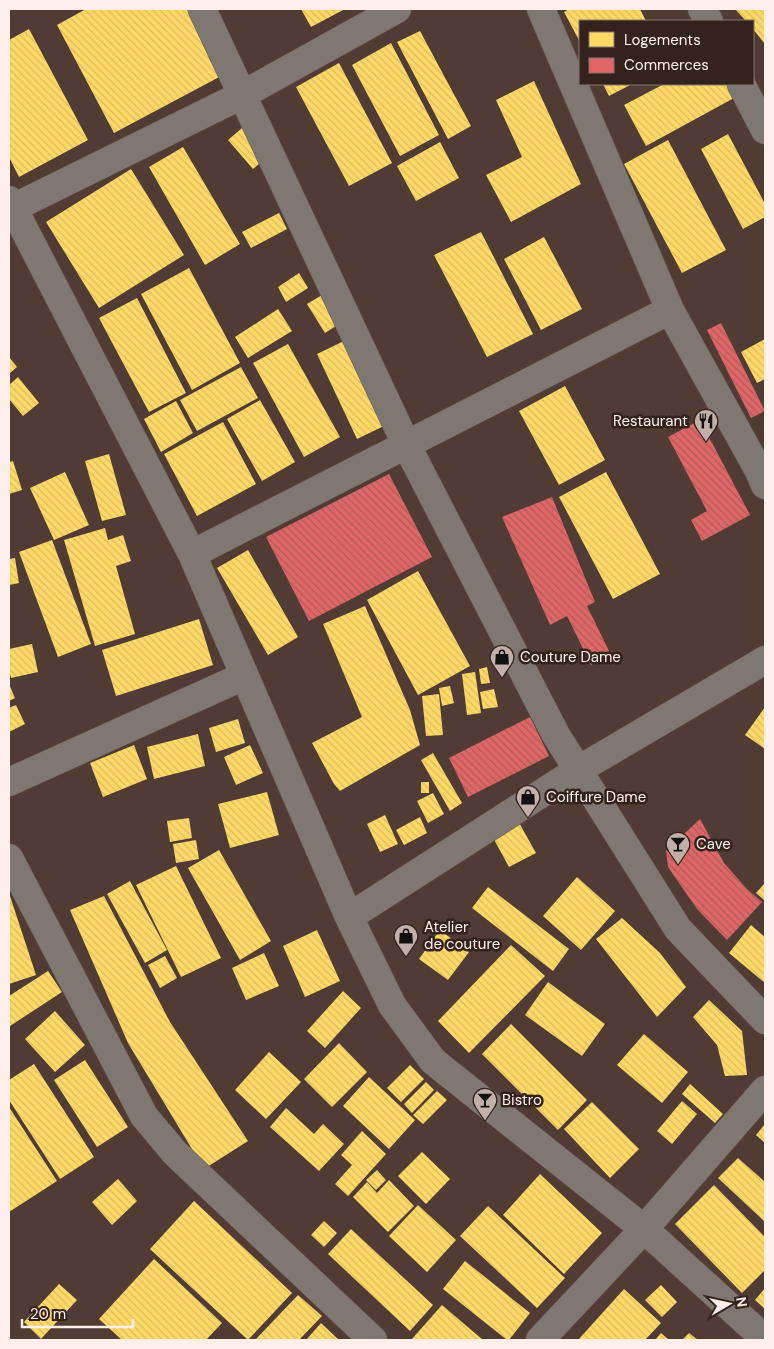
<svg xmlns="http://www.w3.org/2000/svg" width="774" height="1349" viewBox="0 0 774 1349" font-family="'DM Sans',sans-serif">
  <defs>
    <pattern id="homes-back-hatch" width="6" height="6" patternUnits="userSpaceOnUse" patternTransform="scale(1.25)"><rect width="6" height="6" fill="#ffd966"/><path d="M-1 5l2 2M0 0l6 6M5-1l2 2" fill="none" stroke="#dbbc60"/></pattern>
    <pattern id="shops-back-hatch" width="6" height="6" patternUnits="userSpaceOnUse" patternTransform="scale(1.25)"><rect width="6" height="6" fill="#e06666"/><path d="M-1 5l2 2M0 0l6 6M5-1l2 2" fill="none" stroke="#ac5c5b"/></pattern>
  </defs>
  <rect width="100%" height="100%" fill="#503c34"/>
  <path fill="url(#homes-back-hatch)" d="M86 9H187L223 75 114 133 57 25Z
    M301 9H345L311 27Z
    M569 9H640L646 21H580V42L564 12Z
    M735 9H765V44L753 29V21H746Z
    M29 29 88 140 19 177 9 157V40Z
    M420 31 471 126 448 139 397 42Z
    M391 43 439 135 400 156 352 65Z
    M339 63 392 163 349 186 296 87Z
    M534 81 581 184 511 222 486 175 522 157 496 100Z
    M603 84H632L609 96Z
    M664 84H726L734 98 646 146 624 105Z
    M242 128 267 157 253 169 228 140Z
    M728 134 765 204V217L743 229 701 149Z
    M668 140 726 250 682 273 624 164Z
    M440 142 459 178 416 201 397 166Z
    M183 147 240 244 205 265 149 167Z
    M131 169 184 255 99 308 46 222Z
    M279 213 287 229 251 248 242 232Z
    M481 232 533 334 487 357 434 255Z
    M544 237 582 309 541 330 504 259Z
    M189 268 240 363 192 390 141 294Z
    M299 273 308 288 286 302 278 287Z
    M322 295 339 324 325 333 307 304Z
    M137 298 186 393 149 412 99 318Z
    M278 309 292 331 248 358 235 337Z
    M765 339V379L757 383 741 352Z
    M346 340 386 425 357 439 317 354Z
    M288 344 340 437 304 457 253 363Z
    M9 357 17 367 9 374Z
    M241 367 258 398 197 431 180 400Z
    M18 377 39 403 23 416 9 399V385Z
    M565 386 605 460 559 485 519 411Z
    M260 400 295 462 262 481 227 419Z
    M176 401 193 433 161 452 144 419Z
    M223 422 256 484 197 516 164 454Z
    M109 454 126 515 102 521 85 461Z
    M13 461 22 490 9 494V462Z
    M65 472 89 525 54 540 30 488Z
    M606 472 660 574 613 599 559 497Z
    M105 528 108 540 123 535 131 561 116 566 135 634 95 646 64 540Z
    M52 540 91 644 58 657 19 552Z
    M248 550 298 637 268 655 217 568Z
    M15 558 19 583 9 585V559Z
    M418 571 470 666 418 695 367 600Z
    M365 606 410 710 420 745 340 791 334 784 312 743 362 717 323 624Z
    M199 619 213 665 116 696 102 650Z
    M32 644 38 672 11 678 9 670V649Z
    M487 667 490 683 481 684 479 669Z
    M475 672 481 713 467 715 462 674Z
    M9 684 15 698 9 701Z
    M450 686 454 703 442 706 439 688Z
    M494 689 498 707 483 709 480 692Z
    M439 694 443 735 426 736 422 696Z
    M16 705 25 724 9 732V708Z
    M765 707V749L745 735Z
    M238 719 245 743 216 752 209 728Z
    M198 734 205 766 154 779 147 747Z
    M134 745 147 779 103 797 90 763Z
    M250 745 263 773 236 785 224 757Z
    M433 753 462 803 450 811 421 760Z
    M421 782H429V793H421Z
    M267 792 279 835 230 848 218 804Z
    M433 793 444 814 428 823 417 801Z
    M385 815 398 844 380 852 367 824Z
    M420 817 427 833 404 845 396 830Z
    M189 818 192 838 170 842 167 821Z
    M517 819 536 853 509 867 491 834Z
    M196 840 199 859 176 863 173 844Z
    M219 850 271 941 240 960 188 868Z
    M176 866 221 958 181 977 136 885Z
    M577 877 615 911 581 950 543 916Z
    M130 881 167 950 145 963 107 894Z
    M765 883V901L756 893Z
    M488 887 569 949 553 971 472 908Z
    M9 893 36 975 9 984Z
    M104 896 170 1022 248 1141 204 1169 128 1043 70 910Z
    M622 918 660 953 686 987 657 1017 596 939Z
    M751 925 765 937V983L729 953Z
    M317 930 340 981 305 997 283 946Z
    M440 930 469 952 448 980 419 959Z
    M511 945 545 976 469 1053 438 1021Z
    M264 953 279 986 246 1000 232 968Z
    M165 956 177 978 160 988 148 965Z
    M48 971 62 992 10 1026 9 996Z
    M548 982 605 1024 582 1056 525 1015Z
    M343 991 361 1008 325 1048 307 1031Z
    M709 1000 742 1031 747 1075 725 1076 717 1045 693 1017Z
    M55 1011 85 1045 55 1072 25 1039Z
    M511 1024 587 1100 558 1130 482 1054Z
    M644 1034 688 1072 662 1103 617 1065Z
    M339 1043 367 1072 332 1107 304 1079Z
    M269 1052 301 1082 266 1119 235 1090Z
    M85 1060 128 1127 97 1147 54 1080Z
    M34 1064 94 1157 60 1179 9 1100V1080Z
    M410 1065 424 1079 401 1102 387 1088Z
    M369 1077 415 1120 389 1149 343 1106Z
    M426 1082 434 1090 412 1113 404 1104Z
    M690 1084 723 1114 715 1123 682 1094Z
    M437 1091 447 1100 423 1124 413 1115Z
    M682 1101 697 1114 672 1144 657 1131Z
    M592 1102 639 1149 610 1178 564 1129Z
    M9 1107 57 1181 9 1212Z
    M286 1108 314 1134 323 1124 344 1144 319 1171 270 1127Z
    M765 1124V1143L756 1135Z
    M362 1131 386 1154 348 1196 335 1184 352 1165 341 1155Z
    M422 1152 450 1179 426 1204 398 1176Z
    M738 1158 765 1182V1222L718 1178Z
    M377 1170 386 1180 376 1190 366 1180Z
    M540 1174 602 1233 564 1274 503 1215Z
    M118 1179 137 1201 112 1225 92 1202Z
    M389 1180 414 1206 388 1232 353 1197 367 1182 377 1193Z
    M714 1185 765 1237V1270L742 1293 675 1224Z
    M194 1201 292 1293 248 1340 150 1249Z
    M418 1205 456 1240 427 1272 389 1236Z
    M488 1206 565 1278 537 1308 460 1236Z
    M324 1221 337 1233 324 1247 311 1235Z
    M351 1229 433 1305 410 1331 328 1254Z
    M154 1259 222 1323 206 1340H122L99 1319Z
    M465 1261 530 1313 509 1340H507L443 1289Z
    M59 1284 77 1300 41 1339 24 1322Z
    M661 1285 677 1302 662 1317 645 1300Z
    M765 1288V1309L755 1300Z
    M624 1289 661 1323 645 1340H578Z
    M298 1295 322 1316 299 1340H257L256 1339Z
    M442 1305 483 1340H411Z
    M321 1323 339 1340H306Z
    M661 1333 669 1340H655Z
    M689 1333 698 1340H682Z"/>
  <path fill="url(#shops-back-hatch)" d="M721 323 765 411 751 418 707 330Z
    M700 420 750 515 702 541 691 520 707 511 668 437Z
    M389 474 432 557 309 621 266 537Z
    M552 497 595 602 587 606 611 655 591 665 567 616 550 625 502 517Z
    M530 717 549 756 468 797 449 758Z
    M700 819 724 863 747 889 762 902 727 940 697 909 668 867 666 851Z"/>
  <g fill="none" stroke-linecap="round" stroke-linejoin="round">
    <g stroke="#695954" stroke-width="29">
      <path id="street" d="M202 9 406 444 556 735 678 929 765 1020
        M541 9 670 310 759 471 765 485
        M702 9 709 21
        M741 84 765 130
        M9 200 192 554 349 917 392 1005 433 1061 644 1229 765 1339
        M13 208 242 95 397 9
        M192 554 670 310
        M9 782 244 676
        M9 858 144 1116 175 1153 373 1340
        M349 917 578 770 765 660
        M540 1340 644 1229 765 1090"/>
    </g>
    <use href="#street" stroke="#7f7872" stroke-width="28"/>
  </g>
  <defs>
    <g id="restaurant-pin" transform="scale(1.25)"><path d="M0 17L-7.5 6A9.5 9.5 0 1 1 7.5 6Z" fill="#c1b0aa" stroke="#34231d"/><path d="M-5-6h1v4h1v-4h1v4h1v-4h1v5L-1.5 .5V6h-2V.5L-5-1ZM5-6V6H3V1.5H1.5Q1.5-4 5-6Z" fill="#111"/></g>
    <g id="shop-pin" transform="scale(1.25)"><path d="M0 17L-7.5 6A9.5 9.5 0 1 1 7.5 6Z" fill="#c1b0aa" stroke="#34231d"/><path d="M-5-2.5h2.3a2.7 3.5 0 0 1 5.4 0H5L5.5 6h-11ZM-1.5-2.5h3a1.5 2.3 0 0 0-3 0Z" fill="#111"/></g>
    <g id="bar-pin" transform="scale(1.25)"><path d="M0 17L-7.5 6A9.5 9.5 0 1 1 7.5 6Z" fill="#c1b0aa" stroke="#34231d"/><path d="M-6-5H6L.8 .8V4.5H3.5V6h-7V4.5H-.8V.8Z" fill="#111"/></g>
  </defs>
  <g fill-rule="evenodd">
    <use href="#restaurant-pin" x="706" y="421"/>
    <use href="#shop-pin" x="502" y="657"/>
    <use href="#shop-pin" x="528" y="797"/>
    <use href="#bar-pin" x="678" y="844"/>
    <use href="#shop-pin" x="406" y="936"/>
    <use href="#bar-pin" x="485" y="1100"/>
  </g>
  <g text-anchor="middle" stroke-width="5" stroke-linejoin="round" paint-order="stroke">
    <g font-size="15" fill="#feefea" stroke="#34231d" text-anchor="start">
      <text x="688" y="426" text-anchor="end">Restaurant</text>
      <text x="520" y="662">Couture Dame</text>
      <text x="546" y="802">Coiffure Dame</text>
      <text x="696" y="849">Cave</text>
      <text x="424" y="932">Atelier<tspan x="424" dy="17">de couture</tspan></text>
      <text x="502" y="1105">Bistro</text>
    </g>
  </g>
  <rect width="774" height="1349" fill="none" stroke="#feefea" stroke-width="20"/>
  <rect x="579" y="20" width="175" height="65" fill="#34231d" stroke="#85756f"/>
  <rect x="589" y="32" width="25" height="15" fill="#ffd966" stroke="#85756f"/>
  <text x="624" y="45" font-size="15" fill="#feefea">Logements</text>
  <rect x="589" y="58" width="25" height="15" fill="#e06666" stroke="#85756f"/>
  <text x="624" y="70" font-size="15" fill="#feefea">Commerces</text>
  <g transform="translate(729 1304) rotate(81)" stroke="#34231d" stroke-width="4" paint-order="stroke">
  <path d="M0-4L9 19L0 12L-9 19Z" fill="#feefea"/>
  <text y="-8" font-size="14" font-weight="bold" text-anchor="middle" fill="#feefea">N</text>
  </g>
  <path d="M22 1319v8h111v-8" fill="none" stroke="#feefea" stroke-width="2.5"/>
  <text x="30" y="1319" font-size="15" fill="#feefea" stroke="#34231d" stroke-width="4" paint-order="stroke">20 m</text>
</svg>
